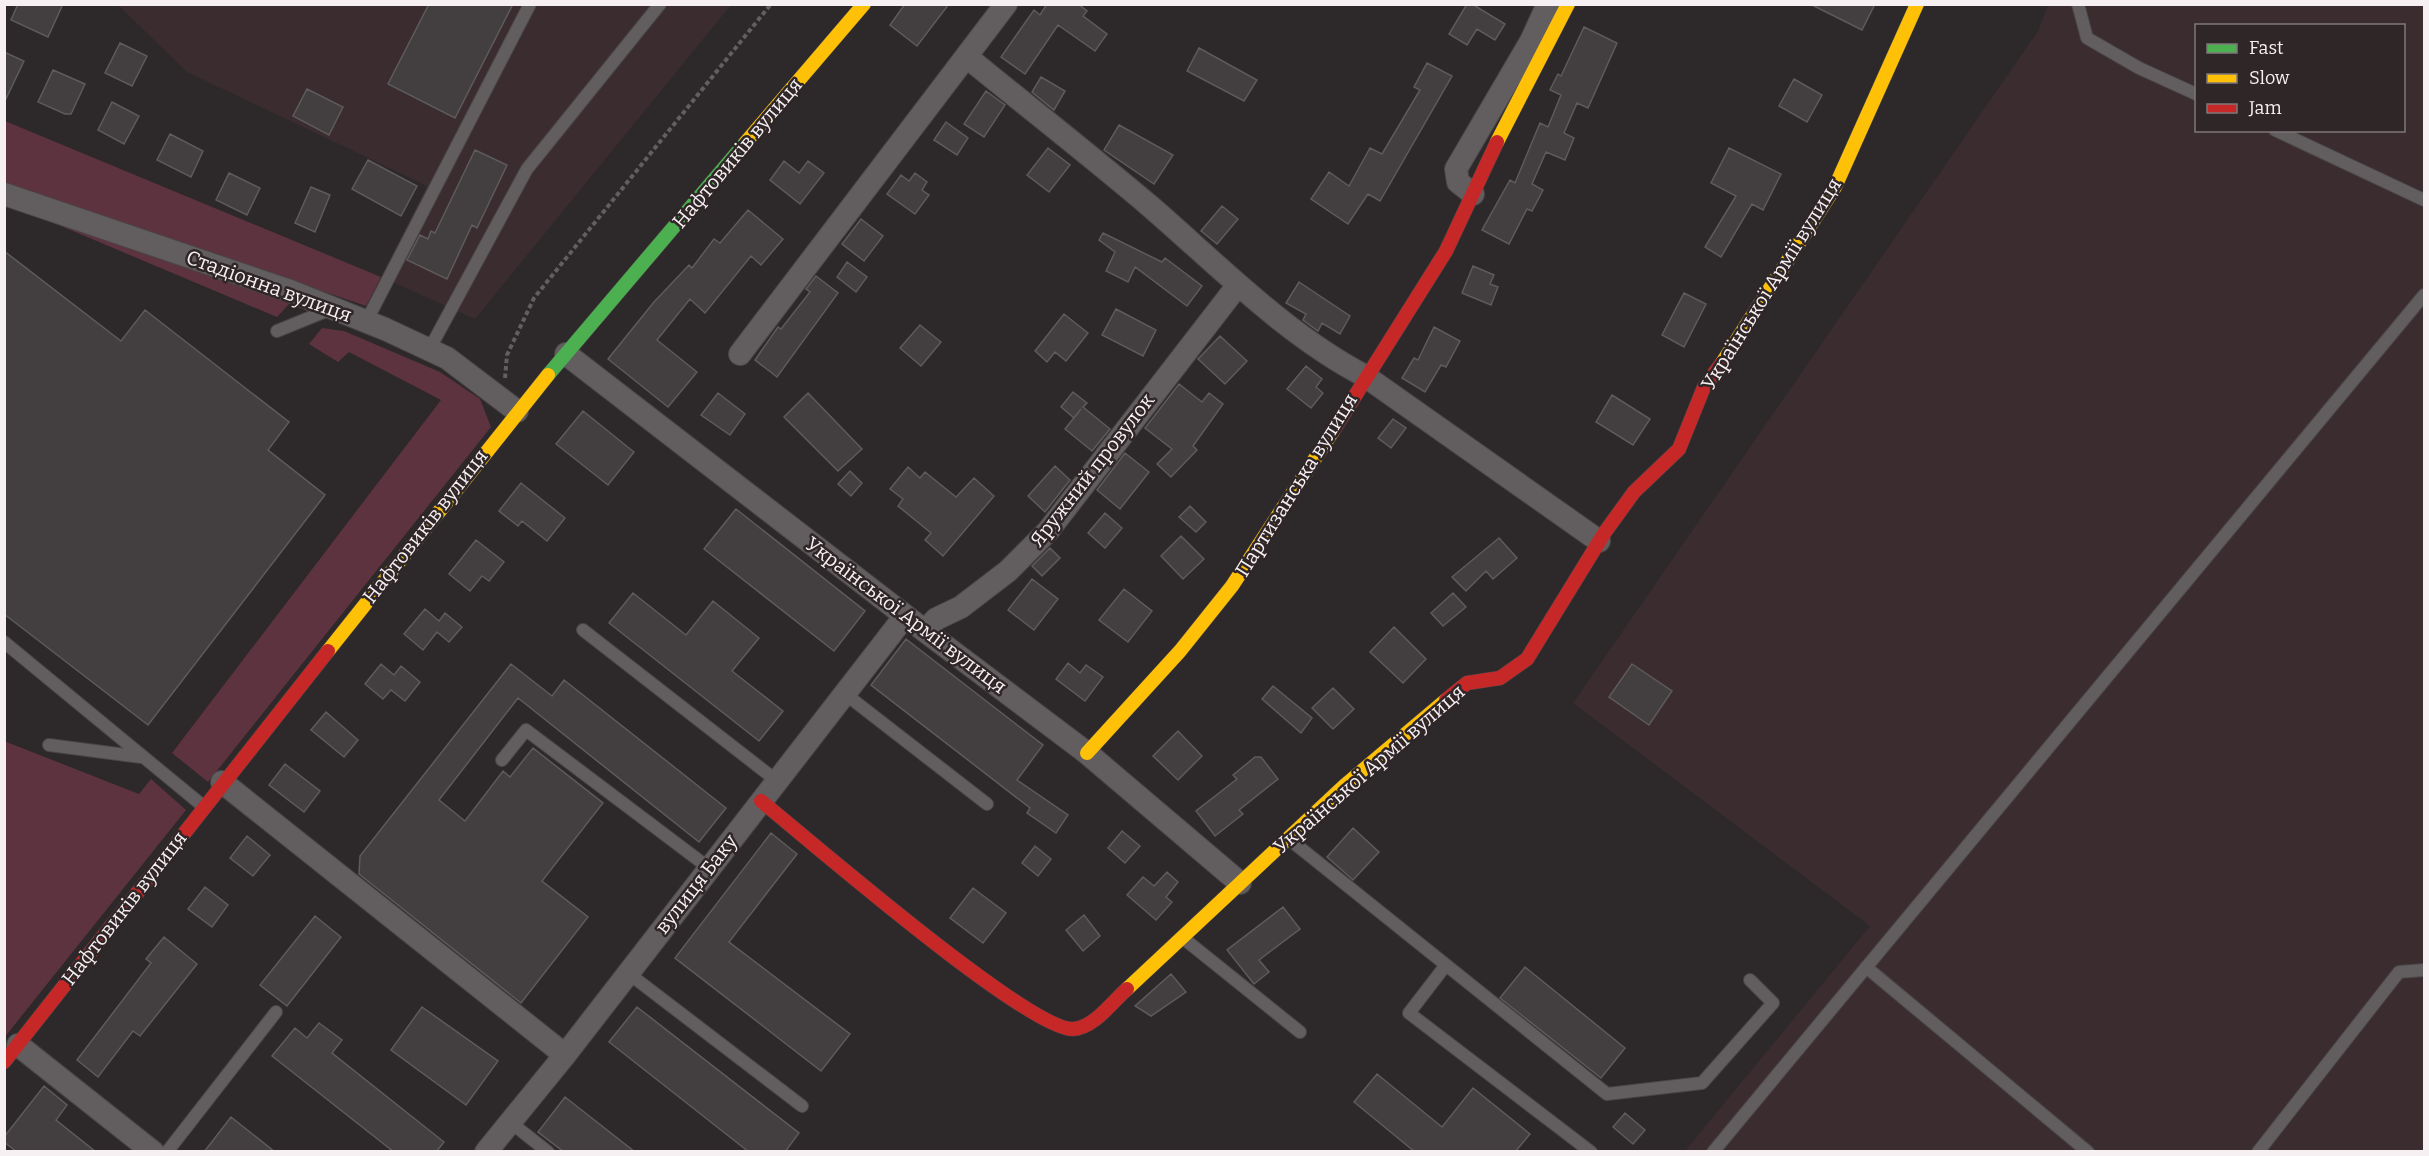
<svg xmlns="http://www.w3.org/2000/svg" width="2429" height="1156" viewBox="0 0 2429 1156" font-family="Bitter,serif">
  <rect width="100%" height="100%" fill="#2d2829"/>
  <path fill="#3b2c30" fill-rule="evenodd" d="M118 5H731L475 319 381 277 427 186 187 72Z
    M2048 5H2424V1151H1685L1870 926 1573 703 2038 31ZM2196 26H2404V130H2196Z"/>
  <path fill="#5d333f" d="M5 121 381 277 366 306 5 183Z
    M42 218 292 301 277 317Z
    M322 328 344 331 440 372 480 399 491 427 208 782 172 753 441 400 349 352 338 362 309 344Z
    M4 741 139 794 151 779 186 810 4 1038Z"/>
  <path fill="#433e3f" stroke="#5e5b5c" stroke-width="1.5" d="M18 4H63L48 37 11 20Z
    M429 4H513L455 118 388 84Z
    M905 4H949L917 46 890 25Z
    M1047 4H1078L1087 11 1083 16 1107 34 1095 51 1058 25 1025 74 1001 57 1034 10 1040 15Z
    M1467 4H1472L1505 24 1495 40 1477 29 1467 45 1449 34Z
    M1810 4H1875L1862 30Z
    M1584 27 1617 43 1588 108 1577 103 1564 133 1574 138 1565 160 1546 152 1532 184 1543 190 1532 211 1527 209 1509 244 1482 230 1510 180 1515 183 1540 123 1548 127 1561 95 1550 90 1558 74 1561 76Z
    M120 43 147 56 132 86 105 73Z
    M1199 48 1257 80 1244 101 1187 71Z
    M4 52 24 61 4 103Z
    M1427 63 1452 76 1380 201 1368 194 1348 224 1311 199 1329 172 1349 186 1370 148 1382 154 1420 90 1414 87Z
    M53 70 85 84 71 114H65L38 102Z
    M1041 77 1065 91 1054 110 1032 92Z
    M1794 79 1822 95 1807 122 1779 106Z
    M307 89 343 107 329 135 293 116Z
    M986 91 1005 105 984 137 964 124Z
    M112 102 139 116 124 144 98 130Z
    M946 122 968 138 957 155 934 140Z
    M1119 125 1173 155 1154 184 1104 150Z
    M170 134 203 151 191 177 157 160Z
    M1048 148 1070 165 1049 192 1027 175Z
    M1729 148 1781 174 1763 210 1752 204 1721 257 1705 247 1736 196 1711 183Z
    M475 150 507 165 477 228 472 225 447 279 407 260 420 235 428 239 431 231 435 233Z
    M368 160 417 186 401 216 352 189Z
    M784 161 799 173 808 161 824 173 800 204 770 180Z
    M229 173 260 188 247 215 216 200Z
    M915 173 927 182 922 190 929 195 915 214 887 194 901 175 909 181Z
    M311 187 330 195 315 232 295 223Z
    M1222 206 1238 219 1217 244 1201 231Z
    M748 210 783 239 761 265 751 256 705 313 690 299 657 340 697 372 668 407 608 359 654 302 689 265 692 268 714 239 720 243Z
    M861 219 883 236 864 261 842 244Z
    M1103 233 1162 262 1165 258 1202 286 1187 306 1135 267 1128 282 1106 271 1115 252 1099 240Z
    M4 251 121 341 145 310 289 422 268 450 325 495 148 725 4 614Z
    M847 262 867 277 856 292 837 277Z
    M1473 266 1494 275 1490 284 1498 287 1491 305 1462 293Z
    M816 276 838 293 777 377 755 360 778 327 781 329 810 292 806 289Z
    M1299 282 1350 316 1340 334 1322 323 1318 331 1303 320 1306 314 1286 303Z
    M1684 293 1706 304 1684 347 1662 335Z
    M1116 309 1156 330 1143 356 1102 335Z
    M1064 314 1088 333 1066 361 1055 352 1047 362 1035 351Z
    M920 325 941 342 921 366 900 348Z
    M1434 327 1460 341 1446 367 1441 365 1425 392 1402 378 1414 358 1418 360Z
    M1220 336 1247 361 1225 384 1198 359Z
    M1306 366 1322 379 1316 387 1323 393 1311 408 1287 389Z
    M1179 384 1202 402 1209 393 1223 404 1193 446 1197 450 1171 477 1157 464 1172 449 1145 428Z
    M1073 392 1087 403 1083 407 1110 429 1092 451 1065 429 1081 409 1074 418 1061 407Z
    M718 393 745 414 730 435 701 415Z
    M808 393 862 449 838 471 784 417Z
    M1612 395 1650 419 1633 445 1596 422Z
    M583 411 634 452 608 485 556 444Z
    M1393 419 1406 428 1391 448 1378 438Z
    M1125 453 1149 472 1120 509 1097 490Z
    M1055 466 1070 480 1045 512 1028 496Z
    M908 467 920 478 925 472 956 497 974 478 994 496 943 556 925 540 931 533 898 506 903 499 890 489Z
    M850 471 862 483 851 496 838 484Z
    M521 483 565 518 547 541 522 521 518 526 499 511Z
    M1190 506 1206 522 1196 532 1179 517Z
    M736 509 865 611 834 651 704 549Z
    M1105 513 1122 528 1105 548 1088 533Z
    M1181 536 1204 559 1183 579 1161 556Z
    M1499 538 1517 558 1493 579 1486 571 1466 591 1452 577Z
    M476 540 504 562 489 581 482 576 470 591 449 574Z
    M1050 548 1060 558 1042 576 1032 566Z
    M1032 579 1058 599 1034 630 1008 610Z
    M1124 589 1152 611 1128 642 1099 620Z
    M633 593 686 635 713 601 759 638 732 671 783 711 759 741 609 623Z
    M1453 593 1466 607 1443 626 1431 613Z
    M425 609 439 621 445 613 462 627 449 642 437 632 423 650 404 634Z
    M1394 627 1426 659 1403 683 1370 652Z
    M906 639 1043 745 1017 780 1068 815 1056 833 1027 813 1030 808 871 685Z
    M1068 663 1080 673 1086 665 1103 677 1085 701 1056 679Z
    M381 664 394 675 401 666 420 682 405 701 391 690 383 699 365 684Z
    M511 664 552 696 564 680 726 808 699 842 518 698 439 800 465 821 503 771 510 777 533 748 603 803 542 881 588 917 521 1003 359 874 360 856Z
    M1632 664 1672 691 1649 725 1609 697Z
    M1273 686 1312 718 1301 733 1262 699Z
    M1333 688 1354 709 1333 729 1312 708Z
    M326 712 358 740 344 757 311 730Z
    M1178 731 1202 756 1178 780 1153 756Z
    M1255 757H1261L1278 779 1239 810 1243 814 1215 836 1196 811 1237 779 1233 775Z
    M285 764 320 791 304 812 269 785Z
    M1353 828 1379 852 1353 880 1327 857Z
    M1122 831 1140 846 1125 863 1108 848Z
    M771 833 797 854 729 942 850 1034 821 1071 675 958Z
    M247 836 270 855 253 876 230 858Z
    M1035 846 1051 859 1038 876 1022 863Z
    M1167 872 1178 882 1166 897 1172 902 1156 920 1127 895 1143 877 1154 886Z
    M205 887 228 905 212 927 188 909Z
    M973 888 1006 913 983 943 950 918Z
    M1283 907 1300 929 1259 960 1269 972 1254 984 1227 950Z
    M1084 915 1100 936 1083 951 1066 930Z
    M315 916 341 937 287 1006 260 985Z
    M164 937 197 964 140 1036 133 1031 98 1077 77 1060 151 963 146 959Z
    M1525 967 1625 1048 1601 1078 1500 998Z
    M1171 974 1186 992 1151 1016 1135 1006Z
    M422 1007 498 1061 466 1105 391 1050Z
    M637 1007 799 1133 785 1152H749L609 1042Z
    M319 1023 342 1040 332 1053 444 1142 436 1152H394L272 1056 295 1028 307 1038Z
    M1377 1074 1442 1127 1473 1088 1530 1134 1515 1152H1415L1354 1102Z
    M44 1086 67 1105 56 1120 96 1152H17L4 1142V1137Z
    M565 1097 635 1152H564L538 1132Z
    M1625 1113 1645 1130 1633 1144 1613 1127Z
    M231 1117 275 1152H204Z"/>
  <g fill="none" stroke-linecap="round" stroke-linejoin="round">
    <g stroke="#4a4647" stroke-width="14">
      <path id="lane" d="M2078 4 2087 38 2139 68 2196 94
        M2275 130 2424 200
        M366 322 530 4
        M277 331 331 309
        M429 350 527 169 660 4
        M583 630 777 781
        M4 642 203 806
        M844 693 987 804
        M49 745 141 757
        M502 760 526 730 709 868
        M1289 839 1607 1094 1702 1083 1773 1003 1750 980
        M1183 938 1300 1032
        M1446 965 1409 1013 1591 1152
        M1866 967 2088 1152
        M628 973 802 1106
        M510 1122 548 1152
        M167 1152 276 1012
        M1713 1152 2424 295
        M2258 1152 2399 972 2424 970"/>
    </g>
    <g stroke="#4a4647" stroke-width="24">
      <path id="street" d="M967 57C1028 107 1091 156 1151 207 1218 265 1286 335 1365 376L1599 541
        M4 194 290 291 385 329 447 358 517 411
        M1473 194 1458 182 1456 169 1531 41 1548 4
        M566 354 925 631 1087 753 1240 883
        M740 354 1006 4
        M925 631 936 619 961 607 1008 571 1048 531 1238 285
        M222 782 565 1055
        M18 1045 153 1152
        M486 1152 565 1055 905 616"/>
    </g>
    <g stroke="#4a4647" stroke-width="15">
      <path id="fast" d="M548 375 746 142"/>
    </g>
    <g stroke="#4a4647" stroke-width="15">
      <path id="slow" d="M746 142 864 4
        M1497 142 1568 4
        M1722 363 1835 187 1917 4
        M328 651 548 375
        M1087 753 1180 651 1232 586 1333 431
        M1127 989 1344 786 1446 700"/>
    </g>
    <g stroke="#4a4647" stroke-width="15">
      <path id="jam" d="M1333 431 1446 251 1497 142
        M1446 700 1467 683 1500 678 1527 659 1605 532 1634 492 1679 449 1704 387 1722 363
        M761 801C808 839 1028 1030 1073 1029 1094 1028 1112 1002 1127 989
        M4 1062 328 651"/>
    </g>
    <path stroke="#635f60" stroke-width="4" stroke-dasharray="4.5 3" stroke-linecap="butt" d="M505 378 507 355 534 298 771 4"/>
    <use href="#lane" stroke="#625e5f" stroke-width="12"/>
    <use href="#street" stroke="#625e5f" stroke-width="22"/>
    <use href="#fast" stroke="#4caf50" stroke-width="14"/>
    <use href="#slow" stroke="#ffc107" stroke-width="14"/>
    <use href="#jam" stroke="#c62828" stroke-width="14"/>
  </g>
  <g text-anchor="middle" stroke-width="5" stroke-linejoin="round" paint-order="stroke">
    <g font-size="20" fill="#f7f0f2" stroke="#2f2628">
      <text transform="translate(737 153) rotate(-50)" y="7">Нафтовиків вулиця</text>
      <text transform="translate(1771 284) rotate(-58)" y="7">Української Армії вулиця</text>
      <text transform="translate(269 286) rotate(20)" y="7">Стадіонна вулиця</text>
      <text transform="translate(1092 470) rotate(-52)" y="7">Яружний провулок</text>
      <text transform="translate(1296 485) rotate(-58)" y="7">Партизанська вулиця</text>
      <text transform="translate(425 526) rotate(-52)" y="7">Нафтовиків вулиця</text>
      <text transform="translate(906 615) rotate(37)" y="7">Української Армії вулиця</text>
      <text transform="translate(1369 769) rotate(-41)" y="7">Української Армії вулиця</text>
      <text transform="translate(696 884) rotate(-52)" y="7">вулиця Баку</text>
      <text transform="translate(124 908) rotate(-52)" y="7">Нафтовиків вулиця</text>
    </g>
  </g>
  <rect width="2429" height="1156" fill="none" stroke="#f7f0f2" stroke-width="12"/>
  <rect x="2195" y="24" width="210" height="108" fill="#2f2628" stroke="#7f7779" stroke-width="1.5"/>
  <rect x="2207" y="44" width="30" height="9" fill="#4caf50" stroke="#7f7779" stroke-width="1.5"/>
  <text x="2249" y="54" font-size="18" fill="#f7f0f2">Fast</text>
  <rect x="2207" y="74" width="30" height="9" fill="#ffc107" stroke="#7f7779" stroke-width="1.5"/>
  <text x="2249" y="84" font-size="18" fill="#f7f0f2">Slow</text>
  <rect x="2207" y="104" width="30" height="9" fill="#c62828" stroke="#7f7779" stroke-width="1.5"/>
  <text x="2249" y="114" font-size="18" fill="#f7f0f2">Jam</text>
</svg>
